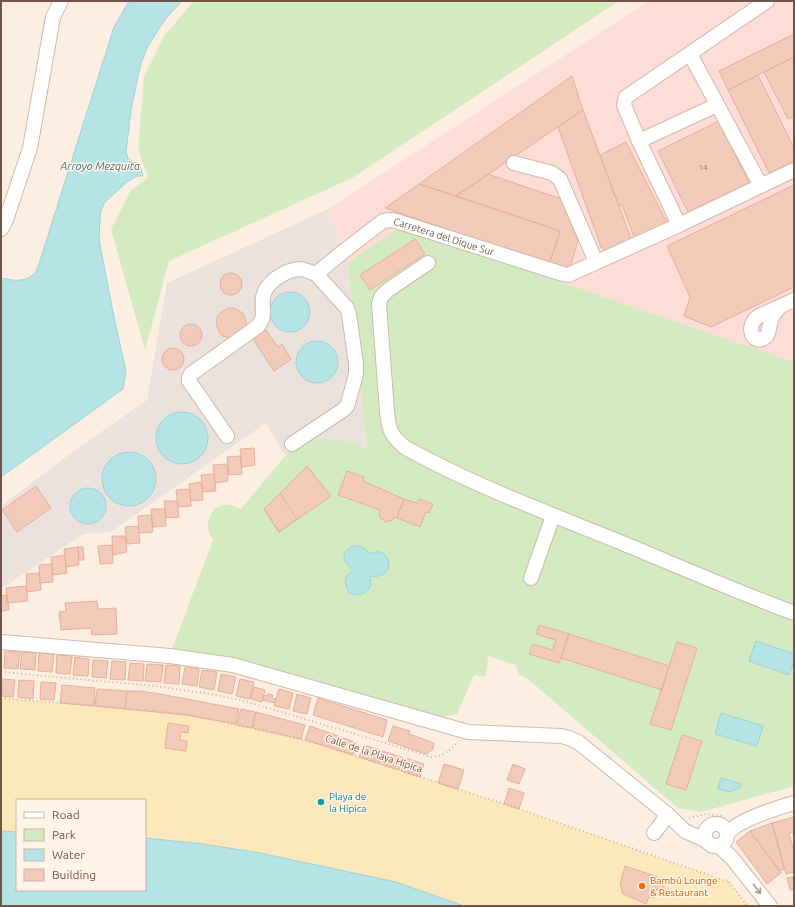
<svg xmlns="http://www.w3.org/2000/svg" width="795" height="907" viewBox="0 0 795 907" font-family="Ubuntu,sans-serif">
  <rect width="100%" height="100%" fill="#fcefe1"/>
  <path fill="#fdddd5" d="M649 1H794V362L400 227 348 263 328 209Z"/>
  <path fill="#ebe2dd" d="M328 209 348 263 367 448 346 441 331 439H319L295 446 285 456 266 423 111 532 83 534 1 589V506L71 453 147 400 167 283Z"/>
  <path fill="#d4eac0" d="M194 1H619L352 178 169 261 145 350 111 229 131 190 148 178 138 149 144 77 164 36Z
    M399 227 794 362V786L701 812 678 808 528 679 519 674 516 665 488 656 487 668 485 677 474 675 457 714 441 717 216 655 172 649 213 540C205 527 207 520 215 508 226 504 230 504 241 509L285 456 295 446 307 441 319 439H331L346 441 367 448 348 263Z"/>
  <path fill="#fce8bb" d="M1 698 157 711 187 715 228 723 317 743 519 809 729 882 748 906H464L396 882 260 853 203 844 145 838V800H17V832L1 831Z"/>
  <path fill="#b6e3e6" stroke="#9cd3d7" d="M129 1H182L166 18 148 46 141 63 131 110 126 152 128 158 133 162 137 163 140 166 143 176H137L127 182 105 202 101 210 100 217 99 240 115 322 126 371 123 389 1 477V280L2 278C16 281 27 283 37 270L114 27Z
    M270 312a20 20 0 1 1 40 0a20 20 0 1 1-40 0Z
    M296 362a21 21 0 1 1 42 0a21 21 0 1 1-42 0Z
    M156 438a26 26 0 1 1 52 0a26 26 0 1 1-52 0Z
    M102 479a27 27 0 1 1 54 0a27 27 0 1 1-54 0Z
    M70 506a18 18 0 1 1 36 0a18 18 0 1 1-36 0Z
    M353 546C361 545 365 548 370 554 373 553 376 551 379 552 392 553 395 580 369 576 370 579 371 581 371 583 370 595 357 596 349 593L345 583 346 577 353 570C343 562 339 553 353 546Z
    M756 641 794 654V660L789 675 749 661Z
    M721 713 763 726 757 746 715 734Z
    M721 778 741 784 739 788 730 792 718 789Z
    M1 831 17 832V890H145V838L203 844 260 853 396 882 464 906H1Z"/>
  <path fill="#f2cab9" stroke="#e5af99" d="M794 34V57L728 90 719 71Z
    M794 57V116L788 119 764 72Z
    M758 75 794 148V161L769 173 728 90Z
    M572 76 583 110 456 196 419 184Z
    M583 110 632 241 610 253 601 247 558 127Z
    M719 121 749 183 688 212 658 151Z
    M626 142 667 223 635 239 622 205 619 206 600 155Z
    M488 174 564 200 578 241 570 267 563 269 549 264 560 231 456 196Z
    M419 184 560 231 549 264 385 208Z
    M794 185V287L711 327 684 316 690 297 667 246Z
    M415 239 425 254 370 290 360 275Z
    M220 284a11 11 0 1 1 22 0a11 11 0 1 1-22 0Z
    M228 308H233L240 311 243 314 246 320V326L244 330 231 338 222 336 219 332 216 323 218 315 223 311Z
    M180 335a11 11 0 1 1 22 0a11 11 0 1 1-22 0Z
    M266 330 278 347 282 344 291 359 274 371 253 339Z
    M162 359a11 11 0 1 1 22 0a11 11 0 1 1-22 0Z
    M254 448 255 465 242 467 240 449Z
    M240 456 242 474 229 475 227 457Z
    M227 464 228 481 215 483 213 465Z
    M307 466 331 496 279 532 264 509Z
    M347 471 364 477 363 481 404 499 397 518 394 517 393 520 389 521 386 522 379 517 380 510 338 495Z
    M214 474 216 491 203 492 201 475Z
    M201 482 203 500 191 501 189 484Z
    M36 486 51 508 17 532 2 510Z
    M190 489 191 506 178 507 176 490Z
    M280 493 297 519 279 532 264 509Z
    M404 499 417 503 419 499 433 504 429 513 426 512 420 527 397 518Z
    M164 501H177L179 517 166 518Z
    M151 509H165L166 526 153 527Z
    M151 515 153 532 139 533 138 516Z
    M138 526 140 543 127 544 125 527Z
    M112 536H125L127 552 113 555Z
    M112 545 113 563 100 564 98 546Z
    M78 547 79 565 66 567 64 549Z
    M78 547H83L84 560H79Z
    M65 555 66 567 67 573 53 575 51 557Z
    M52 564 53 582 40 583 39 565Z
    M39 573 41 590 27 592 26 574Z
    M26 586 28 601 7 603 6 588Z
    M7 595 9 610 1 611V596Z
    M97 601 98 609 116 608 117 634 92 635 91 628 61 630 59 612 66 611 65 603Z
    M539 625 569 634 559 663 529 654 533 644 552 650 556 640 536 634Z
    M569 634 669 666 662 690 561 658Z
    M677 642 697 648 671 730 650 724Z
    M5 651 20 652 18 669 4 668Z
    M22 652 36 653 35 670 20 669Z
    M39 653 54 654 52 672 38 671Z
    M57 655 72 656 70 674 56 673Z
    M75 657 89 659 88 676 73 675Z
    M93 660 108 661 106 678 92 677Z
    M112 661 126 662 125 680 110 679Z
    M130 663 144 664 143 681 128 680Z
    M147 664 163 665 161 682 145 681Z
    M166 665 180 666 179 684 164 683Z
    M185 667 199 669 197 686 182 684Z
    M202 670 217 672 214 690 199 687Z
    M221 674 236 677 232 694 218 691Z
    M1 679 15 680 13 697 1 696Z
    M240 679 254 682 250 699 236 696Z
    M19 680 34 681 33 699 18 697Z
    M41 682 56 683 54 700 40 699Z
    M62 685 95 688 94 706 60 703Z
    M254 687 265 690 262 702 251 699Z
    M97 689 127 691 125 709 95 706Z
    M279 689 293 693 289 709 274 706Z
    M127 691H140L160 694 239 709 236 724 187 715 125 709Z
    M268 694 273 695 272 698 276 699 275 703 262 700 264 695 267 696Z
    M297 694 311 698 307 714 293 711Z
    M318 698 387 720 383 737 313 715Z
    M241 709 255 712 252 728 237 725Z
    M256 712 305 725 301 739 253 728Z
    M168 723 189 726 188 733 181 732 180 740 187 741 186 751 165 748Z
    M310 726 357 743 353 755 305 740Z
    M393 726 410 731 409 734 434 743 433 749 426 754 388 741Z
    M682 735 702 741 686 790 666 784Z
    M364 745 404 758 399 770 359 757Z
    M406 758 424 764 420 777 401 771Z
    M444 764 464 770 458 789 438 783Z
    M513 764 525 769 519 784 507 780Z
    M509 788 524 793 519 809 504 804Z
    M794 817V832L789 833 794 852V872L786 874 772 823Z
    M772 823 784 869 780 871 750 831Z
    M750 831 781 873 767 884 736 842Z
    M625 866 658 877 659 880 663 881 664 887 663 892 656 889 654 898 649 897 646 904 623 894 620 884Z
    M793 877 794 889 790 890 787 878Z"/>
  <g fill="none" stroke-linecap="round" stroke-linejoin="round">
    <g stroke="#cfb8ab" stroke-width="16">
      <g id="minor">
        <path d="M690 54 761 186"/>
        <path d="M639 141 717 105"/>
        <path d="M514 163 552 173 560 179 596 262"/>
        <path d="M679 225 639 141 624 105 625 100 626 97 767 1"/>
        <path d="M1 229 6 220 30 148 53 17 61 1"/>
        <path d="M428 263 388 290 381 297 379 304 387 412C389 431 391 436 406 448 475 486 548 513 620 542 678 566 735 591 794 613"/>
        <path d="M780 307C777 310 774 313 772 317 769 323 770 335 764 338 753 345 744 326 759 316L794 300"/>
        <path id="s1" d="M227 436 189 381V378L191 374 257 327C267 316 261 310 263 297 265 283 286 269 301 269 306 270 311 272 316 274L344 251 383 221 390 220 396 221 563 274 568 275 679 225 794 170"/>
        <path d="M292 444 343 410 347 406 349 400 355 378 356 372V364L349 314 347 308 316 274"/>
        <path d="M531 578 553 516"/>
        <path d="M1 642 170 656 233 665 468 732 561 736 569 738 578 742 667 814 685 831 707 841"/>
        <circle cx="716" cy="835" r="11"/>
        <path d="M654 833 661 824 667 814"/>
        <path d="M727 834C737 820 777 808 794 803"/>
        <path d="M719 846 732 858 770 906"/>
      </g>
    </g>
    <path stroke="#d6ae9c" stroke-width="2" stroke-dasharray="1 3" stroke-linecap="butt" d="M1 672 155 686 210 694 241 700 432 757C443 757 450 749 458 742
      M1 698 157 711 187 715 228 723 317 743 519 809 729 882
      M689 818 706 814 721 816 725 819
      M729 882 748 906"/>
    <use href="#minor" stroke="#fff" stroke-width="14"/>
  </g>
  <defs><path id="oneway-shaft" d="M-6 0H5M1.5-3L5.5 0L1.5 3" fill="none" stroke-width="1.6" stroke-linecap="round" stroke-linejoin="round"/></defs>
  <use stroke="#ac9891" href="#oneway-shaft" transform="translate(757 889) rotate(52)"/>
  <circle fill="#0f9aa8" stroke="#fff4e7" stroke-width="1.5" cx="321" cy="802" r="4"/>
  <circle fill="#e8710a" stroke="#fff4e7" stroke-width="1.5" cx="642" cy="886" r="4"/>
  <g text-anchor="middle" stroke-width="3" stroke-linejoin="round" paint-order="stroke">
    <g font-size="8" fill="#947264">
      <text x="703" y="170">14</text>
    </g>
    <g font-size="10" fill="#745448" stroke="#fff4e7">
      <text dy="4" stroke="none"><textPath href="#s1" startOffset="402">Carretera del Dique Sur</textPath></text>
      <text transform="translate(374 753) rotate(18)" y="4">Calle de la Playa Hípica</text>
    </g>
    <g font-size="10" fill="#0d838f" stroke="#fff4e7" text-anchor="start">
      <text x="329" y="800">Playa de<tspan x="329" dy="12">la Hípica</tspan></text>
    </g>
    <g font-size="10" fill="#c56008" stroke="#fff4e7" text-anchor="start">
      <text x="650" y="884">Bambú Lounge<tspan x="650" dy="12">&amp; Restaurant</tspan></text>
    </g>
    <g font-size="11" font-style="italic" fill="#3c7579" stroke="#fff4e7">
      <text x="100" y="170">Arroyo Mezquita</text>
    </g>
  </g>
  <rect width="795" height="907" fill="none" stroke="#745448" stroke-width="4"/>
  <rect x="16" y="799" width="130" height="92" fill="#fff4e7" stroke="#c7b4a7"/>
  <rect x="24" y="812" width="20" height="6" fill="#ffffff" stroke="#c7b4a7"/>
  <text x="52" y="819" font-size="12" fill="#745448">Road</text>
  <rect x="24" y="829" width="20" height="12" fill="#d4eac0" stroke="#c7b4a7"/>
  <text x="52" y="839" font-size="12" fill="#745448">Park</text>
  <rect x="24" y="849" width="20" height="12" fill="#b6e3e6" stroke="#c7b4a7"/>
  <text x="52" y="859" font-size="12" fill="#745448">Water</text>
  <rect x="24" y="869" width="20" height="12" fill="#f2cab9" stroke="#c7b4a7"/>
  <text x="52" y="879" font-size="12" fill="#745448">Building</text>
</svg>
